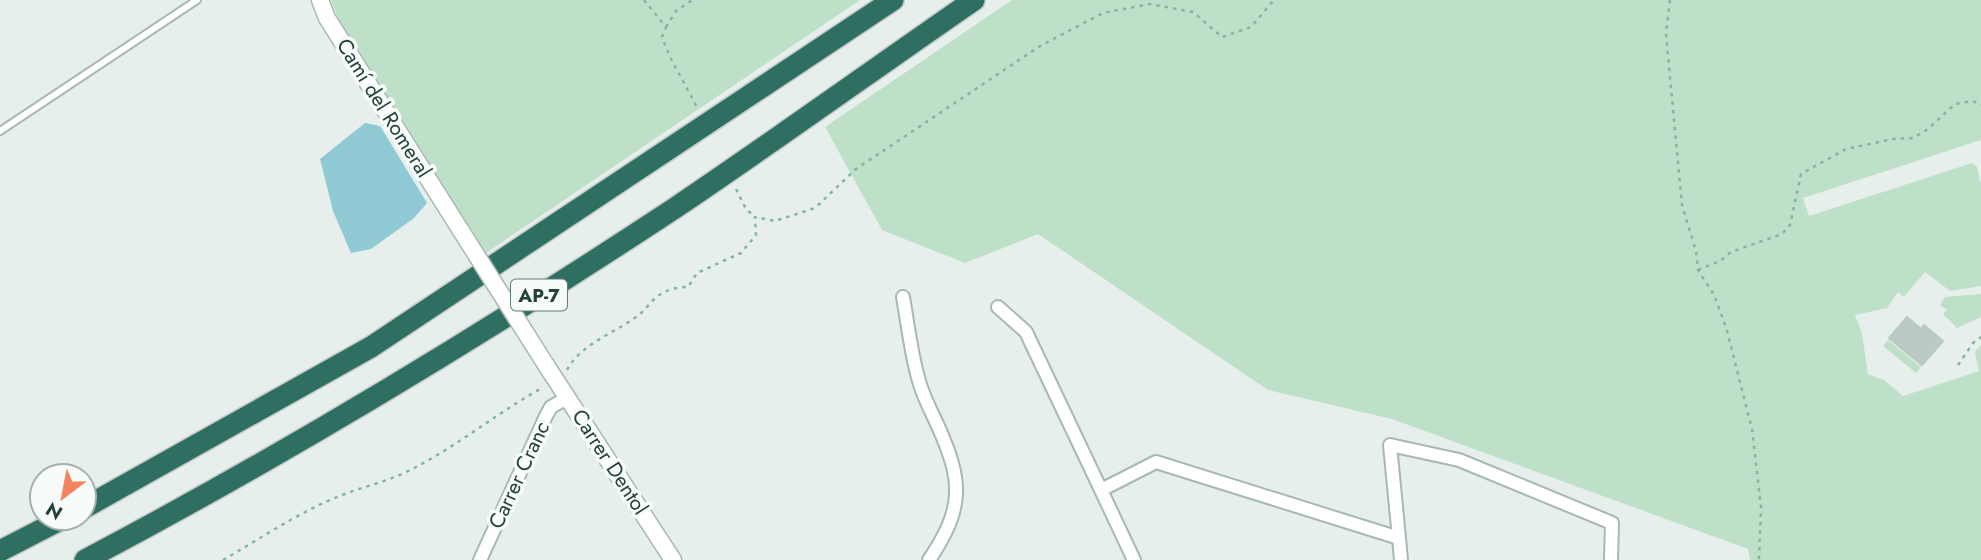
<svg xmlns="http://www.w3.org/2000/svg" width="1981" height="560" viewBox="0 0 1981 560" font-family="Jost,sans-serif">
  <rect width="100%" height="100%" fill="#e6efeb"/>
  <path fill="#bfe0c8" d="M331 0H860L486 253 342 27Z
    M1012 0H1981V140L1803 198 1809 216 1972 163 1977 167 1981 184V286L1950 291 1925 272 1904 297 1898 292 1887 308 1855 315 1862 334 1868 374 1884 380 1903 396 1979 371 1975 352 1981 345V560H1750L1748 549 1392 419 1268 390 1038 234 965 263 882 230 825 127Z
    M1981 294V317L1957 328 1943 314 1947 310 1940 305 1945 297Z
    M1888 340 1921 367 1916 373 1883 346Z"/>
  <path fill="#8ec9d4" d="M365 123 380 126 427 203 414 218 371 249 351 253 333 211 320 159Z"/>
  <path fill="#bbcac4" stroke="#b8c9c2" stroke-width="2" d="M1907 317 1921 329 1924 325 1943 341 1922 365 1889 338Z"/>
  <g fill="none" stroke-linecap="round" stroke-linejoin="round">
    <g stroke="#a8b8b2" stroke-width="10">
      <path id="service" d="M0 131 197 0"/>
    </g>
    <g stroke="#a8b8b2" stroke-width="16">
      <path id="minor" d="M903 297C908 325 911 354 919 381 923 396 931 411 938 426 963 482 964 508 929 560
        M998 307 1026 332 1101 490
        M1399 538 1390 445 1459 460 1612 523 1611 560
        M480 560 546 416 551 407 567 398
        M1134 560 1101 490 1156 462 1399 538 1401 560"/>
    </g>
    <g stroke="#a8b8b2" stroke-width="19">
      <path id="tertiary" d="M320 0 327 18 451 215
        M546 365 673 560"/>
    </g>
    <g stroke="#c2cac8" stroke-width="24">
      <path id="motorway" d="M84 508 371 347 893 0
        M0 551 64 518
        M85 560C288 453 484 334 675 208 776 140 874 69 974 0"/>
    </g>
    <path stroke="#86b3a5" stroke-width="2.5" stroke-dasharray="3.5 5" stroke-linecap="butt" d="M644 0 666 27 662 37 670 57 698 109
      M1670 0 1666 34 1682 205 1696 251 1698 270 1714 295 1726 327 1752 429 1761 507 1759 560
      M666 27 676 11 692 0
      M736 189 746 209 755 217
      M1698 270 1720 261 1731 252 1782 234 1790 225 1801 174 1846 149 1893 139 1913 138 1928 129 1955 104 1973 101 1981 105
      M1958 365 1973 343 1981 337
      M567 370C582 342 617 333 641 313 648 307 653 298 661 294 669 289 678 287 688 287L697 273 741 253 756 235 755 217 775 221 815 208 856 169 1040 46 1103 13 1150 4 1193 12 1222 37 1251 27 1274 0
      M223 560C263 537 302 510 345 494 365 486 386 482 406 472 454 449 495 414 542 388"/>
    <use href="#service" stroke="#fff" stroke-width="6"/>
    <use href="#minor" stroke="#fff" stroke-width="12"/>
    <use href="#tertiary" stroke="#fff" stroke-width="16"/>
    <use href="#motorway" stroke="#2f6f62" stroke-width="21"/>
    <g stroke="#a8b8b2" stroke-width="19" stroke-linecap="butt">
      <path id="tertiary-bridge" d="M451 215 546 365"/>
    </g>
    <use href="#tertiary-bridge" stroke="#fff" stroke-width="16"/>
  </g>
  <g text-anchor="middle" stroke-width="7" stroke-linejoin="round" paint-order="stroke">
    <rect fill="#f7fbf9" stroke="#637a73" stroke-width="2" x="511" y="279.5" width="56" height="31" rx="5"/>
    <g font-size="19" font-weight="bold" fill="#24423a">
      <text x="539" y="302">AP-7</text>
    </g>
    <g font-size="21" fill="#24423a" stroke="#f7fbf9">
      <text transform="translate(384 108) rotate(58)" y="7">Camí del Romeral</text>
      <text transform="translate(610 462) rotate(57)" y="7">Carrer Dentol</text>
      <text transform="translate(519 475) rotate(-65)" y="7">Carrer Cranc</text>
    </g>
  </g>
  <g transform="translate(63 497) rotate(212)"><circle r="33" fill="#f7fbf9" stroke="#a3b1ad" stroke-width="2"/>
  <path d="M0-5L12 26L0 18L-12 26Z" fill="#f4845f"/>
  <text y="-10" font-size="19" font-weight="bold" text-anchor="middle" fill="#24423a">N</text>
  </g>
</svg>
